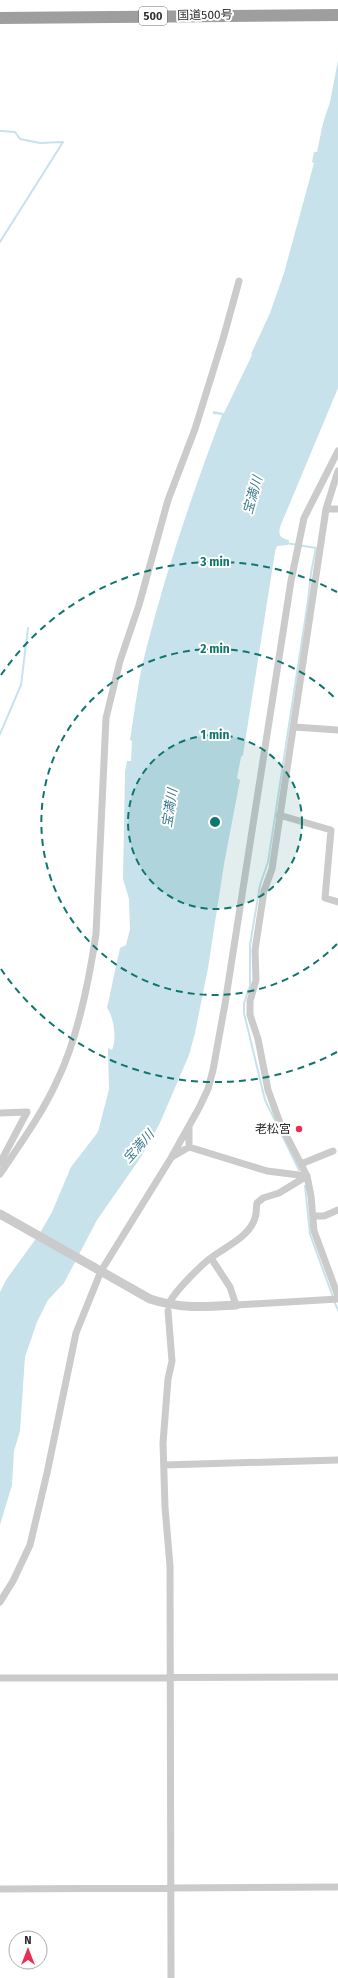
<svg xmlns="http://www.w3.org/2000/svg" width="338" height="1978" viewBox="0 0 338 1978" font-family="'Fira Sans','Noto Sans JP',sans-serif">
  <rect width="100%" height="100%" fill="#fff"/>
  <path fill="#c7e2eb" d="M338 60V388L285 515C281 525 273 538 289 540L288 545 277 546 275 552 243 755 241 757 237 778 240 780 224 864 208 968 195 1033 189 1055 159 1125 141 1157 97 1220 64 1283 48 1300 37 1322 25 1357 20 1431 14 1451 12 1485 0 1525V1292L6 1280 40 1233 52 1212 71 1167 98 1132 109 1089 108 1051V1048L112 1050C117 1040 114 1017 107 1008L120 948 126 945 130 929 129 899 123 879 125 772 127 761H131L132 741 130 740C135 710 138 679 146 650 166 570 193 492 222 415L213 414V411L224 413 252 355 251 354 270 313 284 273 314 163 312 162 314 152H317L323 123 330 102Z"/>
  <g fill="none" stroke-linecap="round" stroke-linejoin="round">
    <path stroke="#c7e2eb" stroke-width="2" d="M0 131 15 132 20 139 40 143 63 142 0 242
      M286 543 316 548 311 573 308 601 268 862 260 885 250 945V986L244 1003V1013L265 1100 299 1170
      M0 734 21 685 28 628
      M305 1186 310 1234 333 1297
      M334 1301 338 1310"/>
    <path stroke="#cbcbcb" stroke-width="7" d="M338 471 326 509 272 869 264 891 255 950 256 980 250 1001V1015L258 1039 268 1090 280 1123 307 1176 311 1196 314 1231 338 1296
      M326 509H338
      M294 727 338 730
      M279 815 331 830 325 898 338 902
      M0 1113 27 1112 0 1163
      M189 1147V1127
      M172 1157 189 1147 267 1171 307 1176
      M301 1164 333 1151
      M0 1174C20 1144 42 1114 57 1081 78 1038 89 981 96 934L106 718 120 661 139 605 168 500 195 429 223 339 239 281
      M313 1216H324L338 1210
      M211 1258 230 1287 236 1305 338 1299
      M170 1302C175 1291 202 1264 212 1257 227 1246 249 1237 255 1218 257 1213 256 1207 257 1203L263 1198 279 1193 307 1176
      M168 1311 172 1361 168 1379 163 1443 165 1507 170 1566 171 1978
      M164 1465 338 1460
      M0 1602 13 1581 30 1545 47 1473 76 1333 101 1271 171 1158 199 1108 208 1089 213 1070 225 1004 291 581 304 518 338 451
      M0 1678 338 1677
      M0 1889 338 1887"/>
    <path stroke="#cbcbcb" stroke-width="9" d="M0 1214 150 1299C181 1309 204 1307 236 1305"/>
    <path stroke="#9e9e9e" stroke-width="12" d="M0 18 338 15"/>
  </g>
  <circle cx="215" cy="822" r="87" fill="#0f766e" fill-opacity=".12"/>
  <g fill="none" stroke="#0f766e" stroke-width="2" stroke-dasharray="7 5">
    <circle cx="215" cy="822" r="87"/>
    <path d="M337 944A173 173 0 1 1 337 700"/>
    <path d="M337 1052A260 260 0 0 1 1 969M1 675A260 260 0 0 1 337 592"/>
  </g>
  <circle fill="#e52f53" stroke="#fff" stroke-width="1.5" cx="299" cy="1129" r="4"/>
  <g text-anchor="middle" stroke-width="4" stroke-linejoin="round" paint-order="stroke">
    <rect fill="#fff" stroke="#6d6d6d" stroke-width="1" x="139" y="7" width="28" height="18" rx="3"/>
    <g font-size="11" font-weight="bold" fill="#2e2e2e">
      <text x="153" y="20">500</text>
    </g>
    <g font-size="12" fill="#2e2e2e" stroke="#fff">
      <text transform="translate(205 15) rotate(-1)" y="4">国道500号</text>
    </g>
    <g font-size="12" fill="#2e2e2e" stroke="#fff" text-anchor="end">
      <text x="291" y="1133">老松宮</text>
    </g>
    <g font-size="13" font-style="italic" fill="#3c7a90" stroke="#fff">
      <text transform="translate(252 495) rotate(-74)" y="5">宝満川</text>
      <text transform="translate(169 808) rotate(-81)" y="5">宝満川</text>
      <text transform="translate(138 1146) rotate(-48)" y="5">宝満川</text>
    </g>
  </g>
  <circle cx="215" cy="822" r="6" fill="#0f766e" stroke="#fff" stroke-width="2"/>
  <g font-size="12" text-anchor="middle" font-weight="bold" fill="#0f766e" stroke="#fff" stroke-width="4" stroke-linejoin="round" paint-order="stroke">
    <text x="215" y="566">3 min</text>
    <text x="215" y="653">2 min</text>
    <text x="215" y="739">1 min</text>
  </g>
  <g transform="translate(28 1950)"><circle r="19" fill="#ffffff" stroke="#ababab"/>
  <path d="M0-3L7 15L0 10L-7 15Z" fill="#e52f53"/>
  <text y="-6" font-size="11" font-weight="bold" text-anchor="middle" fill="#2e2e2e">N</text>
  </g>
</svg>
